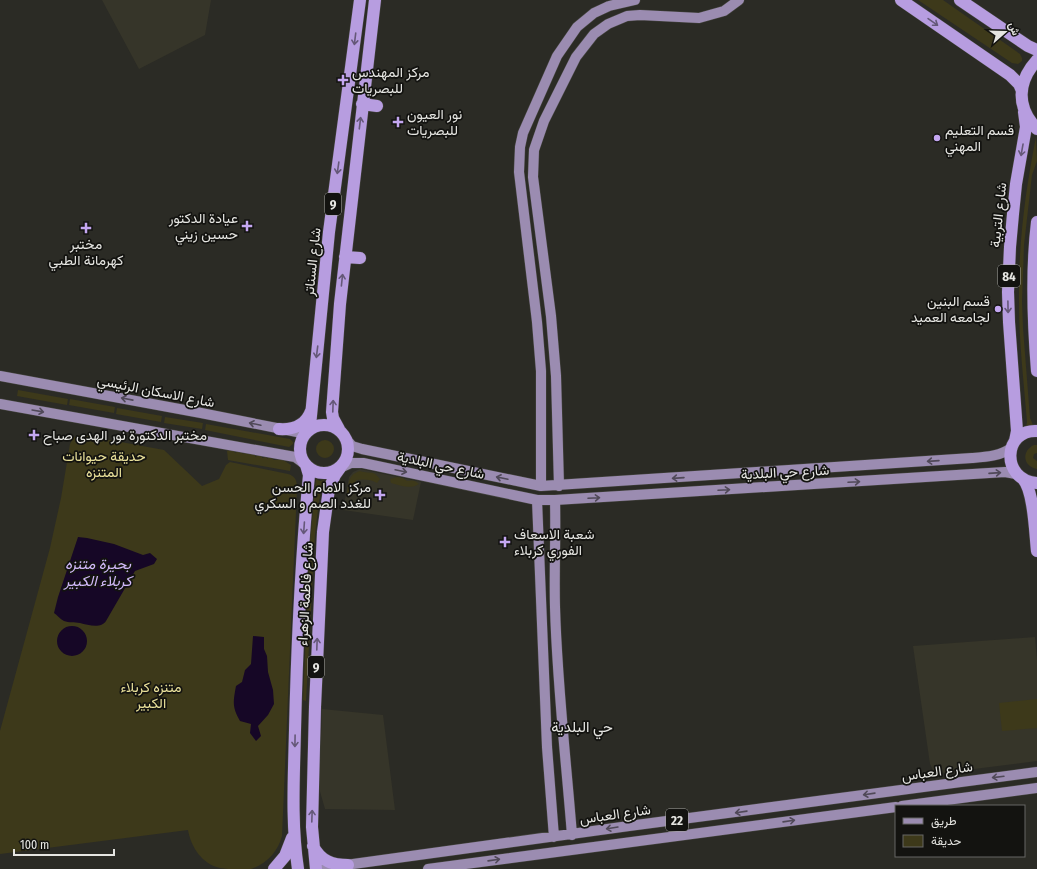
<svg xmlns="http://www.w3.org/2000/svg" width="1037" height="869" viewBox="0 0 1037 869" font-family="'Fira Sans Condensed',Vazirmatn,sans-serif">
  <rect width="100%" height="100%" fill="#2b2b25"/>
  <path fill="#363529" d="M102 0H211L205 35 139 69Z
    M360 469 421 482 413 520 343 510 349 477 353 472Z
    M1035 637 1037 660V761L942 773H938L933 770 930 764 913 646Z
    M322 709 383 715 395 810 325 809 319 788Z"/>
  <path fill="#3d391a" d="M918 0H943L1020 54 1022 58V61L1018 64 1012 63Z
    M1036 137 1037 161 1032 175 1024 245 1022 302 1023 328 1030 418 1033 425 1026 427 1027 422C1024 383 1019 343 1019 303 1018 247 1025 192 1036 137Z
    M18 390 68 399 67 405 17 396Z
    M70 399 115 407 114 413 69 405Z
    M117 408 162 416 161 422 116 414Z
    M165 417 203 423 202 429 164 423Z
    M206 424 290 439 293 442V444L289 447 205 430Z
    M77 435H83L164 450 202 486 219 479 226 465 230 462 288 474C295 476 297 480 297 488L282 836C278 851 267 864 251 869 247 869 241 869 236 869 231 869 225 869 220 868 202 864 191 847 188 830L0 854V731L50 548 61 498 70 444 73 438Z
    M316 449a9 9 0 1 1 18 0a9 9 0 1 1-18 0Z
    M1034 445H1037V453L1034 454 1033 458 1037 461V469C1023 467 1021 451 1034 445Z
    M231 449 234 450 235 453 240 450 243 454 245 452 255 453V457L259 455 262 456V458L266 457 268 459V456L274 460H283L291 465 290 471 228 460 227 451Z
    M360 471C372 475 372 469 380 479L377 483C372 479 362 479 356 480L353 493 350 496 347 493C349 482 348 475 360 471Z
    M397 477 403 478 407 481C412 480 415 480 419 484 410 490 400 485 391 483L390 479Z
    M316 479 320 481 324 480 319 501 315 535 306 701 303 700 310 542Z
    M1037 699V728L1002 731 999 703Z"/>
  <path fill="#160726" d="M78 537 87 538 114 544 143 555 150 553 157 559 154 564 135 571 106 621C101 629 88 625 80 623 74 622 69 623 64 621 60 619 57 615 54 613L58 597Z
    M57 641a15 15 0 1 1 30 0a15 15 0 1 1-30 0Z
    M253 636 264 637V649L267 656 268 672 273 690 274 704 268 715 258 726 261 736 256 741 250 733 251 724 240 721C232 707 233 702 236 686L242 682 245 670 251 664Z"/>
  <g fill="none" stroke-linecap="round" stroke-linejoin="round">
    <g stroke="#464641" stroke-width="11">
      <path id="major" d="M0 376 201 413 302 433 307 432
        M0 404 295 457 306 465
        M347 440 352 446 362 449 541 486 972 458C986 457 1002 456 1012 447
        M340 468 351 463H363L537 500H555L1005 472 1016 474
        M541 486V371L537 322 519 172 520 147 523 133 557 56 577 27 594 13 609 6 635 0
        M559 486 556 376 551 316 533 177 534 150 544 121 576 57 594 34 608 24 627 16 640 15 699 18 724 11 739 0
        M537 500 547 747 554 837
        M555 500C556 535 554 571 555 607 557 683 566 759 572 835
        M902 806 1037 788
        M317 869 629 826 1037 772
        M428 869 896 807"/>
    </g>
    <g stroke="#464641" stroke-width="13">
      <path id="highway" d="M901 0 1010 75 1019 84 1022 91
        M960 0 1028 46 1037 50
        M1037 60C1017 82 1016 107 1037 129
        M362 104 377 106
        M1037 222C1031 271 1033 322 1037 371
        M345 257 360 258
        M300 449a24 24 0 1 1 48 0a24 24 0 1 1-48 0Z
        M279 429C293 430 306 425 311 411
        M339 429 333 418 332 412 340 304 375 0
        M308 431 310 426 329 232 360 0
        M1037 431C1003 429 1000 480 1037 483
        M1015 441 1017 431 1009 322 1008 292 1010 247 1013 214 1016 184 1026 127 1024 112
        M1023 479C1034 491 1035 534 1037 551
        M313 846C321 861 332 865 348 865
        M274 869 285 856 292 838
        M298 869C291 823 294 776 295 730 297 645 301 559 309 475L306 465
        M316 869 312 827 315 707 323 532 329 489 335 475 340 468"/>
    </g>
    <use href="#major" stroke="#9b8cb1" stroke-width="10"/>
    <use href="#highway" stroke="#b79de0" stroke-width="12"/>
  </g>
  <defs><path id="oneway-shaft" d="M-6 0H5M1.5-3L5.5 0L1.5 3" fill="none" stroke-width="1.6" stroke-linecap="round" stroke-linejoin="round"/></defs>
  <g stroke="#655878">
    <use href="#oneway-shaft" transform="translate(933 22) rotate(35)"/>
    <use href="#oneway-shaft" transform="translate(355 39) rotate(97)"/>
    <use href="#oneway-shaft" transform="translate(360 123) rotate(-83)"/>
    <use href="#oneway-shaft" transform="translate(1022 150) rotate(100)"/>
    <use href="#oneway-shaft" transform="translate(338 168) rotate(98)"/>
    <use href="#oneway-shaft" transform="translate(342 280) rotate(-84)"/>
    <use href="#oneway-shaft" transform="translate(1008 307) rotate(89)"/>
    <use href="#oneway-shaft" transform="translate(317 352) rotate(97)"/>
    <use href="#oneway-shaft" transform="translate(333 406) rotate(-88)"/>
    <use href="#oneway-shaft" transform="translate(304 528) rotate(94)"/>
    <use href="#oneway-shaft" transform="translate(317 644) rotate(-88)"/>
    <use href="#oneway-shaft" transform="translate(295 741) rotate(91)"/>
    <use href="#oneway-shaft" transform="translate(312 816) rotate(-88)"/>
  </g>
  <g stroke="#504958">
    <use href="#oneway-shaft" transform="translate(127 399) rotate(-169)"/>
    <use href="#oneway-shaft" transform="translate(38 411) rotate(10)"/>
    <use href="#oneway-shaft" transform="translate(255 424) rotate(-168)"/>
    <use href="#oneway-shaft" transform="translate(933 461) rotate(176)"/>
    <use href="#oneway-shaft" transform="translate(401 471) rotate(12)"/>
    <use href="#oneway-shaft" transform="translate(995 473) rotate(-4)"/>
    <use href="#oneway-shaft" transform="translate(502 478) rotate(-168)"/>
    <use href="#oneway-shaft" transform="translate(678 478) rotate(176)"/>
    <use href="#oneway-shaft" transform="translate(854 482) rotate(-3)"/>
    <use href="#oneway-shaft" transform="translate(724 490) rotate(-3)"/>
    <use href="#oneway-shaft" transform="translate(594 498) rotate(-3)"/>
    <use href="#oneway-shaft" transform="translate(998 777) rotate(173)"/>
    <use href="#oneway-shaft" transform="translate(869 794) rotate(172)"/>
    <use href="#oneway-shaft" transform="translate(741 812) rotate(172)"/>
    <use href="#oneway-shaft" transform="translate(789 821) rotate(-8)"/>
    <use href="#oneway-shaft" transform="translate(612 828) rotate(171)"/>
    <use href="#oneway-shaft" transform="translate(494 860) rotate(-8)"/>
  </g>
  <g fill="#c4a7f1" stroke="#131310" stroke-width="1.5">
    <path d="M341 74h4v4h4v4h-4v4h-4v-4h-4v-4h4z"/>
    <path d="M396 116h4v4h4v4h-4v4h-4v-4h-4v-4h4z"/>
    <circle cx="937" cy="138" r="4"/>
    <path d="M245 220h4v4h4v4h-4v4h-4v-4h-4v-4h4z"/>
    <path d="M84 222h4v4h4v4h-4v4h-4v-4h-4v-4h4z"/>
    <circle cx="998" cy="309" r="4"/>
    <path d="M32 429h4v4h4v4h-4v4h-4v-4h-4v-4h4z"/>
    <path d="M378 489h4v4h4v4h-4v4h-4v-4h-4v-4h4z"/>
    <path d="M503 536h4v4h4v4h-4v4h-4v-4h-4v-4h4z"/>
  </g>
  <g text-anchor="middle" stroke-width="3.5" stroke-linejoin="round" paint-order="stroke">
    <g fill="#131310" stroke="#a7a7a3" stroke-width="1">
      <rect x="325" y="193" width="16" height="22" rx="3"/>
      <rect x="998" y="265" width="22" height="22" rx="3"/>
      <rect x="308" y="656" width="16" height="22" rx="3"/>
      <rect x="666" y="809" width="22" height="22" rx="3"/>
    </g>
    <g font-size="13" font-weight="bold" fill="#e6e6e2">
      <text x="333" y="209">9</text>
      <text x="1009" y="281">84</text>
      <text x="316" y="672">9</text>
      <text x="677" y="825">22</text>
    </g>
    <g font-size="14" fill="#e6e6e2" stroke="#131310" text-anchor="start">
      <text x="352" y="77">مركز المهندس<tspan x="352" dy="16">للبصريات</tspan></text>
      <text x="407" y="119">نور العيون<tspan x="407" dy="16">للبصريات</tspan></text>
      <text x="945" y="135">قسم التعليم<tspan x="945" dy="16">المهني</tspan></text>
      <text x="238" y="223" text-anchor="end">عيادة الدكتور<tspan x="238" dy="16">حسين زيني</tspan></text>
      <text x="86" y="249" text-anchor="middle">مختبر<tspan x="86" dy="16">كهرمانة الطبي</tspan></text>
      <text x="990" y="306" text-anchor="end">قسم البنين<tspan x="990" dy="16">لجامعه العميد</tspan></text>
      <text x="43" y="440">مختبر الدكتورة نور الهدى صباح</text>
      <text x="371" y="492" text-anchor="end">مركز الامام الحسن<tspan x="371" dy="16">للغدد الصم و السكري</tspan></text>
      <text x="514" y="539">شعبة الاسعاف<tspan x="514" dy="16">الفوري كربلاء</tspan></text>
    </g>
    <g font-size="14" fill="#e6e6e2" stroke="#131310">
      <text transform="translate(998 215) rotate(-84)" y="5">شارع التربية</text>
      <text transform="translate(312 262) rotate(-84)" y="5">شارع السناتر</text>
      <text transform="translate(156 391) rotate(11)" y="5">شارع الاسكان الرئيسي</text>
      <text transform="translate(441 465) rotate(12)" y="5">شارع حي البلدية</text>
      <text transform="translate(785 472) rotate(-3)" y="5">شارع حي البلدية</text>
      <text transform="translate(305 594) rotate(-87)" y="5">شارع فاطمة الزهراء</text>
      <text transform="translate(937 771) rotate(-8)" y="5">شارع العباس</text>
      <text transform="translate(615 814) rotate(-8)" y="5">شارع العباس</text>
    </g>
    <g font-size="14" fill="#eae19a" stroke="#131310">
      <text x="104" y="461">حديقة حيوانات<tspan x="104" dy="16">المتنزه</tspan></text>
      <text x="151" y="692">متنزه كربلاء<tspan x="151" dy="16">الكبير</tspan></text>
    </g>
    <g font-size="15" font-style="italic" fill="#d2bafa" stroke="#131310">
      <text x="98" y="569">بحيرة متنزه<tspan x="98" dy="17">كربلاء الكبير</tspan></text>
    </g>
    <g font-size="15" fill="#e6e6e2" stroke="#131310">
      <text x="582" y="732">حي البلدية</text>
    </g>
  </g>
  <rect x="895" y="805" width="130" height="52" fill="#131310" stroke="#676764"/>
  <rect x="903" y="818" width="20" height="6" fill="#9b8cb1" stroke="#676764"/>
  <text x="931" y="825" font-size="12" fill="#e6e6e2">طريق</text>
  <rect x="903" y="835" width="20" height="12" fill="#3d391a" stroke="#676764"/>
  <text x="931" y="845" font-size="12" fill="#e6e6e2">حديقة</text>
  <g transform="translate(1005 32) rotate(70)" stroke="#131310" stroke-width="3" paint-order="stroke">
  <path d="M0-3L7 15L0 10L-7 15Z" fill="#e6e6e2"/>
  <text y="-6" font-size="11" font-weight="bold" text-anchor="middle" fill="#e6e6e2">ش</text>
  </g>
  <path d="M14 849v6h100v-6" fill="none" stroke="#e6e6e2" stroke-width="2"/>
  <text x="20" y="849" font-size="12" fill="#e6e6e2" stroke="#131310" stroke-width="3" paint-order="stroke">100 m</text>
</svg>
